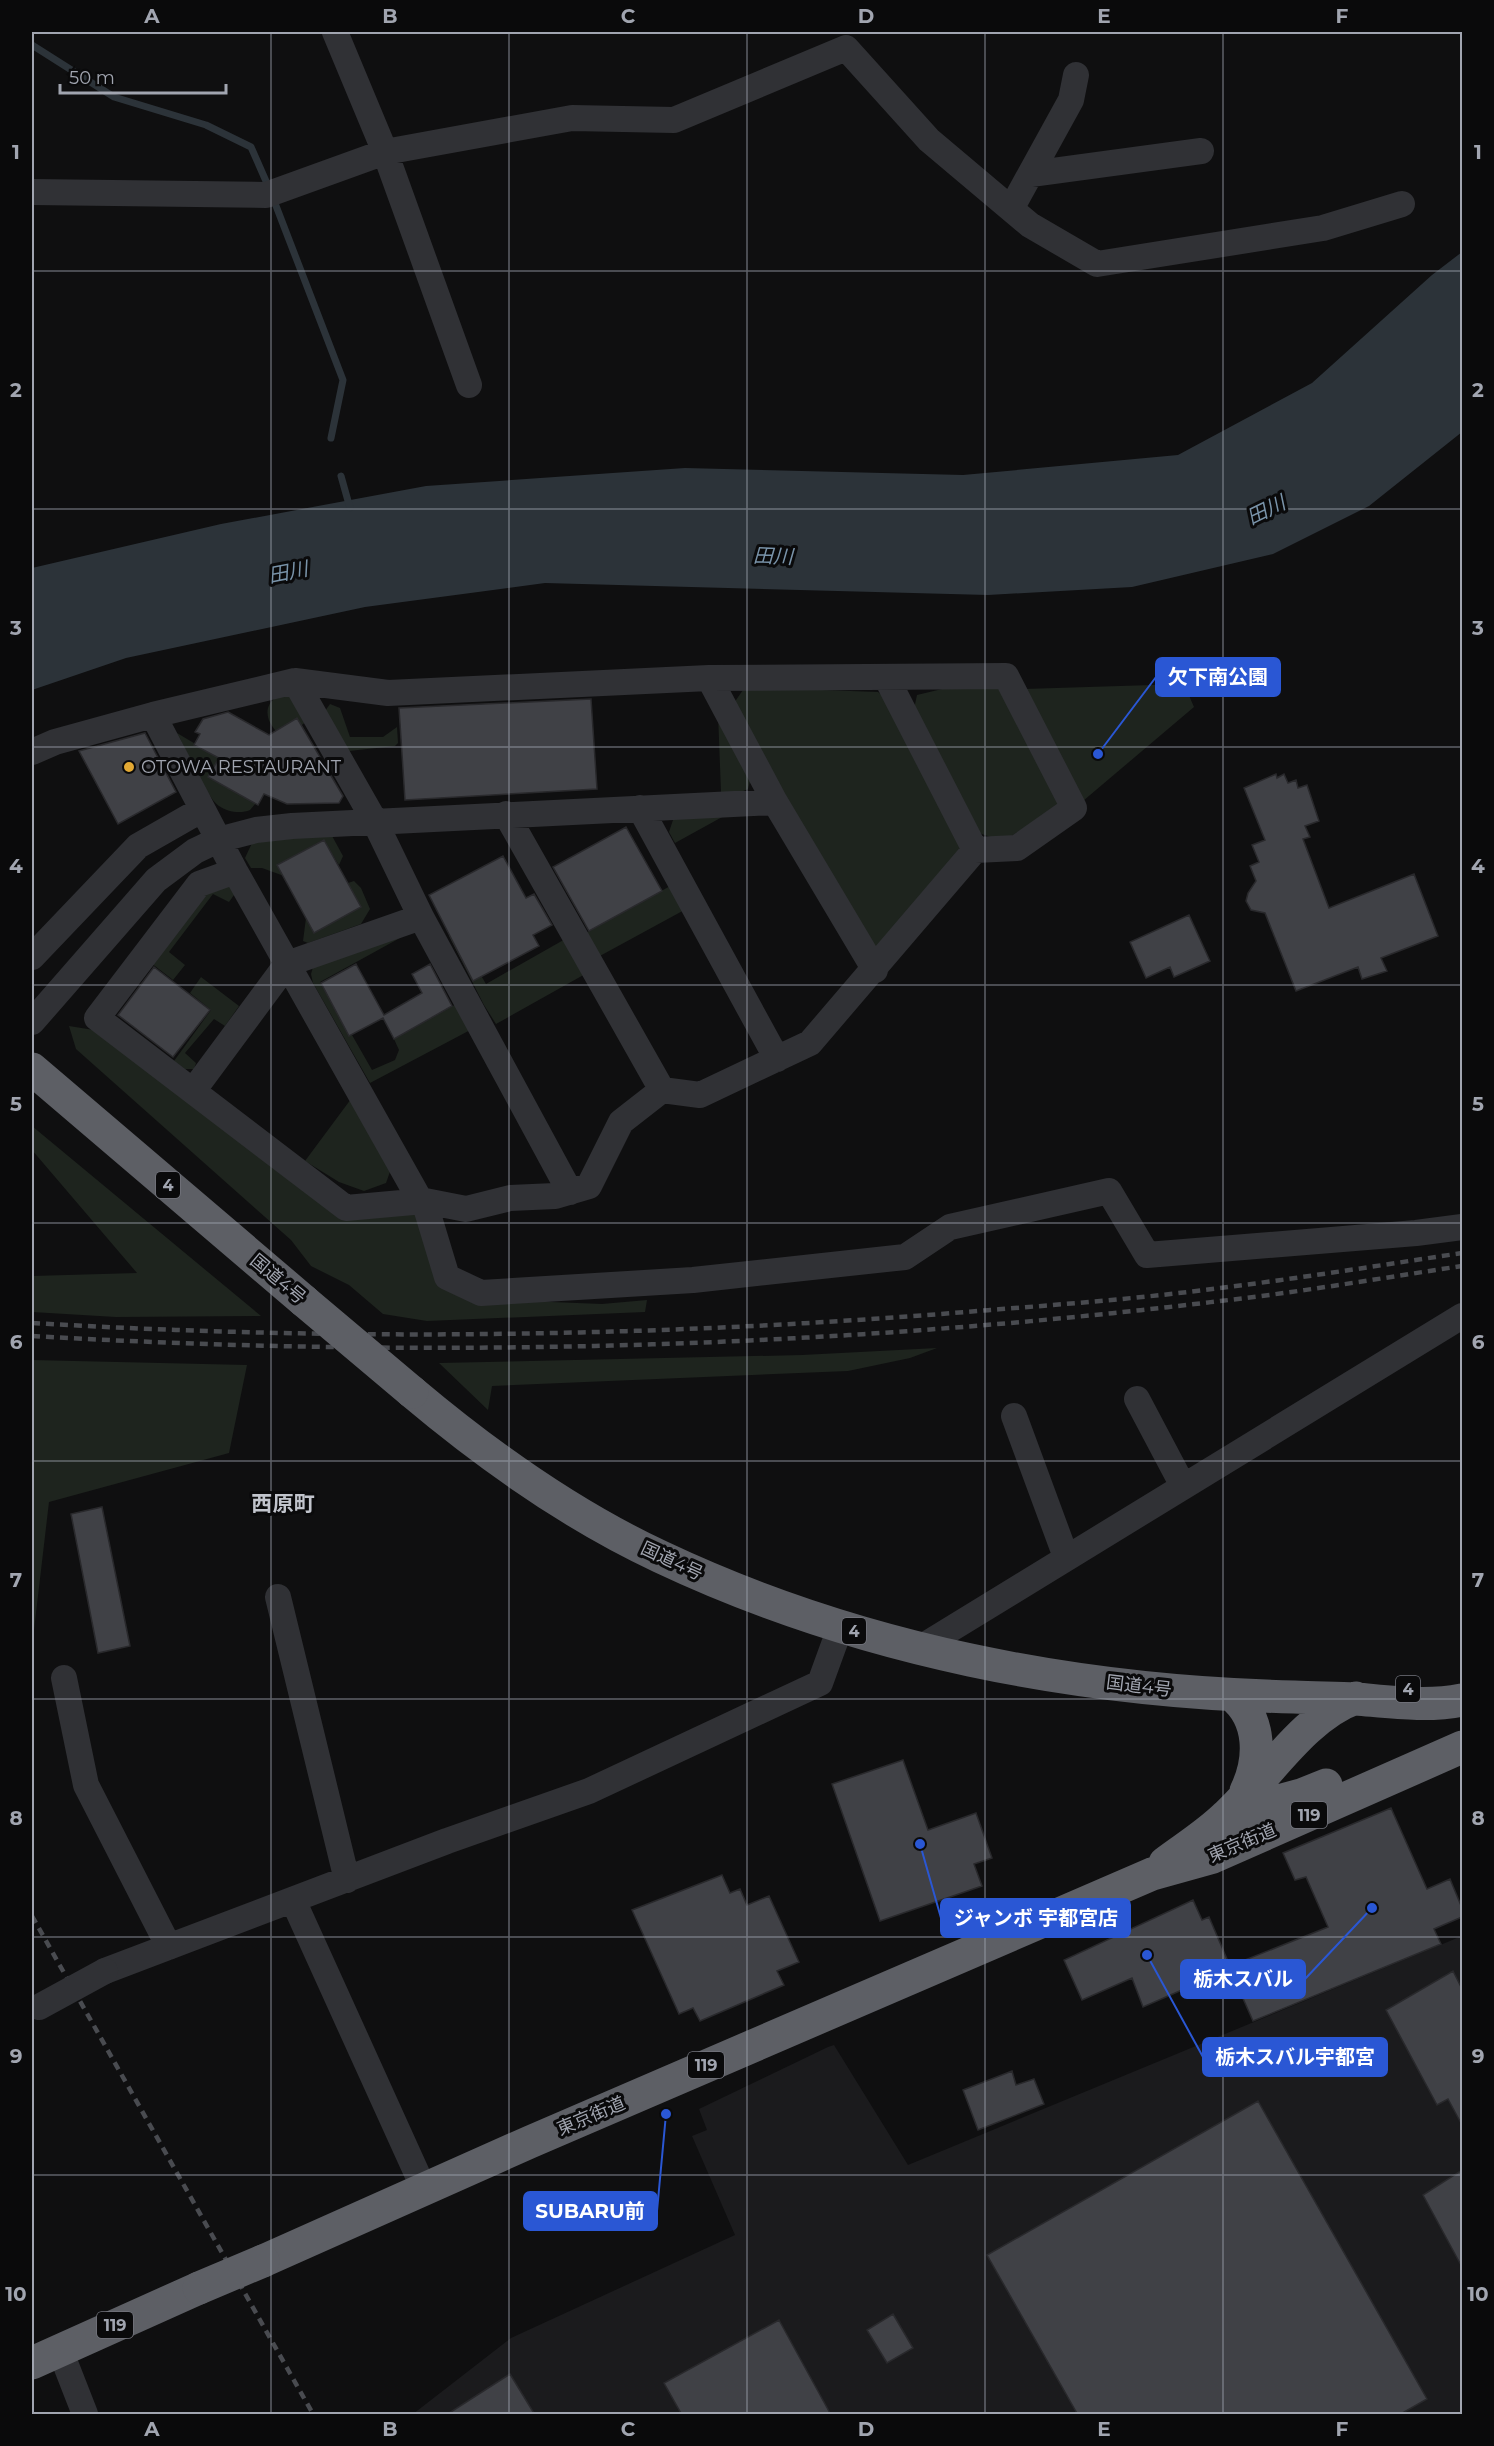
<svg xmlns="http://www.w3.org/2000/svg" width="1494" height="2446" viewBox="0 0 1494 2446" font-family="Montserrat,'Noto Sans JP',sans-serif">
  <rect width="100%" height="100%" fill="#0f0f10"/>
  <path fill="#1b1b1d" d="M1462 1936V2414H413L511 2338 735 2235 692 2136 707 2130 699 2109 828 2047 834 2045 908 2165Z"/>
  <path fill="#1e241e" d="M1184 684 1194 707 1083 801 1024 689Z
    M745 687 878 692 889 701 962 851 882 949 868 947 734 703Z
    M942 689H998L1010 696 1060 792 1058 806 1010 837 999 840 976 832 914 709 917 695Z
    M289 691 307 721 289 735 283 737C270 728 260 710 275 698 278 695 285 693 289 691Z
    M330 704 340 708 350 737H383L397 727 398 743 395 746 349 751 334 731 325 711Z
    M718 713 751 777 748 789 741 792H721Z
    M177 733 219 758 208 777 256 803 250 810C241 814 227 812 219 806 206 797 186 749 177 733Z
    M675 814 724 816 675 843 669 832Z
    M331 834 343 856 339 865 323 840 278 865 284 876 262 868H251L245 858 252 843Z
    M220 881 239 888 229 902 213 894 169 952 185 965 173 980 151 963 192 900Z
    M354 881 361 888 370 909 361 924 308 943 303 941 306 918 314 932 348 883Z
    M672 885 688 908 598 957 586 933Z
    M409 933 320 982 349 1036 352 1035 372 1070 395 1060 399 1050 394 1039 458 1003 476 1027 370 1083 313 983 311 974 315 960Z
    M450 935 458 936 486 984 567 938 587 973 496 1024 484 1005 449 936Z
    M201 977 239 1006 225 1026 214 1019 185 1053 196 1063 194 1069H185L174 1061 211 1010 190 993Z
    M69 1026 100 1031 347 1217 418 1210 473 1299 602 1304 647 1300 645 1312 427 1321 383 1314 349 1285 311 1266 291 1240 76 1049Z
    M351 1099 392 1166 386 1183 364 1191 339 1182 305 1161Z
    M32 1126 261 1316 116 1317 32 1312V1276L137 1273 32 1150Z
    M937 1348 910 1358 848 1371 492 1386 488 1410 439 1363 802 1355Z
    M32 1360 247 1365 229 1453 49 1502 32 1647Z"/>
  <path fill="#2c3339" d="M1462 252V432L1369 506 1273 554 1132 587 988 595 545 583 365 607 126 658 32 690V568L221 524 426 486 685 468 963 475 1178 455 1312 383 1432 275Z"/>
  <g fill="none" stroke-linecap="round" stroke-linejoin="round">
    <path stroke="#2c3339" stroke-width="7" d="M32 45 114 97 206 125 251 147 269 188
      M273 198 343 380 331 438
      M341 476 350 508"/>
  </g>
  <path fill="#404146" stroke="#29292c" stroke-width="1.5" d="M591 699 597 789 405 800 399 708Z
    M228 712 269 735 297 718 343 796 339 803 287 804 264 794 258 805 208 777 219 758 194 745 200 734 195 732 203 719Z
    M145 733 176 792 118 824 79 751Z
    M1276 774 1277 778 1284 774 1288 783 1296 780 1298 788 1307 785 1319 821 1305 826 1310 837 1303 839 1329 908 1414 874 1438 936 1381 958 1387 971 1362 979 1358 967 1296 991 1265 913 1251 910 1246 901 1248 893 1256 881 1250 866 1259 862 1252 845 1265 840 1244 788Z
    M626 827 662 891 589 931 553 867Z
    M324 840 361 907 314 933 277 865Z
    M503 856 526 898 534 894 552 925 533 935 539 946 473 981 429 895Z
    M1189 915 1210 961 1174 977 1170 967 1146 978 1130 942Z
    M356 964 384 1015 422 993 412 974 430 964 452 1006 394 1039 383 1018 349 1036 321 983Z
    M154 967 210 1010 173 1057 118 1015Z
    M102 1507 130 1646 98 1653 71 1514Z
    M903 1760 928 1830 976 1813 992 1858 974 1864 982 1886 880 1921 832 1784Z
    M1391 1808 1427 1889 1450 1879 1462 1908V1917L1434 1929 1441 1944 1253 2021 1230 1969 1143 2007 1132 1978 1082 2000 1064 1960 1193 1900 1202 1920 1209 1917 1230 1966 1328 1927 1306 1877 1295 1880 1283 1853Z
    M722 1875 730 1893 740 1889 747 1905 769 1896 799 1962 777 1971 784 1985 700 2021 693 2008 679 2014 632 1910Z
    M1453 1971 1462 1989V2125L1448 2099 1437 2105 1386 2010Z
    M1012 2071 1016 2085 1034 2079 1044 2104 978 2130 963 2090Z
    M1258 2101 1427 2399 1399 2415H1078L987 2255Z
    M1462 2170V2267L1423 2195Z
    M893 2314 913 2348 887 2363 867 2330Z
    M779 2320 831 2415H682L664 2383Z
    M510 2374 535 2415H446Z"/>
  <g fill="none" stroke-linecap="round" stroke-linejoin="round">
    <path stroke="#303135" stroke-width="26" d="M335 32 385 152 469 385
      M1031 174 1201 151
      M32 192 266 195 385 152 572 118 674 120 846 48 929 140 1030 225 1097 264 1323 228 1402 204
      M1011 209 1071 100 1076 75
      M886 677 975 850
      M709 678 775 802 875 970
      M153 715 235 871 420 1200 466 1209 510 1198 555 1196 589 1186 621 1122 662 1090 700 1095 810 1043 975 850 1017 848 1074 808 1006 676 709 678 388 693 295 681 374 820 421 917 570 1192
      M32 752 55 742 153 715 295 681
      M640 808 777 1059
      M506 814 662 1090
      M235 871 199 884 97 1018 346 1208 424 1201 447 1277 481 1293 693 1280 905 1257 950 1227 1109 1191 1147 1255 1416 1233 1462 1227
      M32 957 138 846 201 810
      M32 1022 156 880 195 851 218 840 256 830 292 826 775 802
      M193 1091 287 964 421 917
      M1137 1399 1183 1486
      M1014 1416 1066 1557
      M278 1597 347 1880
      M920 1648 1462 1316
      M64 1678 86 1785 169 1947
      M293 1900 424 2189
      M105 1971 447 1841 589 1791 820 1683 840 1628
      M60 2350 85 2414"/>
    <path stroke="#5d5f65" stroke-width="33" d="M32 1069 304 1301
      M412 1392C488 1456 571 1515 661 1557 858 1650 1077 1692 1294 1697 1315 1698 1335 1698 1356 1699 1392 1702 1427 1707 1462 1700
      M1232 1695C1262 1719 1261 1760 1246 1791
      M1227 1815 1301 1795 1326 1785
      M1165 1863C1185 1848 1209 1833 1227 1815 1266 1779 1304 1716 1356 1698
      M263 2261 530 2142 1152 1874 1213 1857 1462 1747
      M32 2363 199 2288"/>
    <path stroke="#494b50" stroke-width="4.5" stroke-dasharray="8 6" stroke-linecap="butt" d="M32 1323C351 1342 671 1337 990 1310 1067 1304 1144 1298 1220 1288 1301 1278 1382 1265 1462 1253
      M32 1336C427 1359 826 1349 1220 1301 1301 1292 1382 1278 1462 1266
      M32 1916 313 2414"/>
    <path stroke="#303135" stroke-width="26" d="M39 2007 105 1971"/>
    <path stroke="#5d5f65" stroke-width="33" d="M304 1301 412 1392
      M199 2288 263 2261"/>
  </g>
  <path fill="none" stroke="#a1a5b0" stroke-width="1.5" stroke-opacity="0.55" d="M271 32V2414M509 32V2414M747 32V2414M985 32V2414M1223 32V2414M32 271H1462M32 509H1462M32 747H1462M32 985H1462M32 1223H1462M32 1461H1462M32 1699H1462M32 1937H1462M32 2175H1462"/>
  <circle fill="#e3a934" stroke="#0a0a0b" stroke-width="2" cx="129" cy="767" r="6"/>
  <g text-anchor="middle" stroke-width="6" stroke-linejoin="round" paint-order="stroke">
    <g fill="#0a0a0b" stroke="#74767e" stroke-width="1.5">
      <rect x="156" y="1172" width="24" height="26" rx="4.5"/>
      <rect x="842" y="1618" width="24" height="26" rx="4.5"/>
      <rect x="1396" y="1676" width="24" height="26" rx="4.5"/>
      <rect x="1291" y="1802" width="36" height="26" rx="4.5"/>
      <rect x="688" y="2052" width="36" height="26" rx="4.5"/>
      <rect x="97" y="2312" width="36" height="26" rx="4.5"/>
    </g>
    <g font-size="16" font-weight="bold" fill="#a1a5b0">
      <text x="168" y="1191">4</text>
      <text x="854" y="1637">4</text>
      <text x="1408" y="1695">4</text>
      <text x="1309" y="1821">119</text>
      <text x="706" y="2071">119</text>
      <text x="115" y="2331">119</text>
    </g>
    <g font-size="18" fill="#a1a5b0" stroke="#0a0a0b" text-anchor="start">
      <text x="141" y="773">OTOWA RESTAURANT</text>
    </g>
    <g font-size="18" fill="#a1a5b0" stroke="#0a0a0b">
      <text transform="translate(278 1279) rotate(40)" y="6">国道4号</text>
      <text transform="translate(672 1561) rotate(25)" y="6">国道4号</text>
      <text transform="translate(1139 1686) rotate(7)" y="6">国道4号</text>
      <text transform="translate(1242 1843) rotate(-23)" y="6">東京街道</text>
      <text transform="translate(591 2116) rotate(-23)" y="6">東京街道</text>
    </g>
    <g font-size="20" font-style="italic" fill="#7993a9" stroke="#0a0a0b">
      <text transform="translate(1266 510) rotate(-26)" y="7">田川</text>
      <text transform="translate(773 556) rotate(2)" y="7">田川</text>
      <text transform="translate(288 572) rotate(-11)" y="7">田川</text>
    </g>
    <g font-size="21" font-weight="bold" fill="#c1c4cc" stroke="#0a0a0b">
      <text x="283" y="1511">西原町</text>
    </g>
  </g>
  <path fill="none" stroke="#2a57d4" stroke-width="2" d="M1098 754L1156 677M920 1844L941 1918M1372 1908L1305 1979M1147 1955L1203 2057M666 2114L657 2211"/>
  <g fill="#2a57d4" stroke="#0a0a0b" stroke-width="2">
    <circle cx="1098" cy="754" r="6"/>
    <circle cx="920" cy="1844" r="6"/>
    <circle cx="1372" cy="1908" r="6"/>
    <circle cx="1147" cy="1955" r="6"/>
    <circle cx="666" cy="2114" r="6"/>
  </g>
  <g fill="#2a57d4" stroke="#2a57d4" stroke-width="2">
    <rect x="1156" y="658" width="124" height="38" rx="6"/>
    <rect x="941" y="1899" width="189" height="38" rx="6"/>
    <rect x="1181" y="1960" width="124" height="38" rx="6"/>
    <rect x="1203" y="2038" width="184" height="38" rx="6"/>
    <rect x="524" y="2192" width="133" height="38" rx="6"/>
  </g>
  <g font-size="20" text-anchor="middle" font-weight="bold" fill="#fff">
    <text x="1218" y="684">欠下南公園</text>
    <text x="1036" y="1925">ジャンボ 宇都宮店</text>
    <text x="1243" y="1986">栃木スバル</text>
    <text x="1295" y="2064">栃木スバル宇都宮</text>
    <text x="590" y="2218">SUBARU前</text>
  </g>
  <rect width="1494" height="2446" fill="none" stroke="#0a0a0b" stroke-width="66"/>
  <path d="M60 84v9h166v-9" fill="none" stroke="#a1a5b0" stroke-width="3"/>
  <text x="69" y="84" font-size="18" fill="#a1a5b0" stroke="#0a0a0b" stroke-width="4.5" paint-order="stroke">50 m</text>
  <rect x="33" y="33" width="1428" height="2380" fill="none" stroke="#a1a5b0" stroke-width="2"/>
  <g font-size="20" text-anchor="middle" font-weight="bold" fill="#a1a5b0">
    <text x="152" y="23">A</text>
    <text x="390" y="23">B</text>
    <text x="628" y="23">C</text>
    <text x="866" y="23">D</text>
    <text x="1104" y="23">E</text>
    <text x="1342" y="23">F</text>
    <text x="16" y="159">1</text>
    <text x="1478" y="159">1</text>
    <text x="16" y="397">2</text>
    <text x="1478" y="397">2</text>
    <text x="16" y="635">3</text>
    <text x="1478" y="635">3</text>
    <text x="16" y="873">4</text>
    <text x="1478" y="873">4</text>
    <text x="16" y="1111">5</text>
    <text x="1478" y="1111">5</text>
    <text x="16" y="1349">6</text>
    <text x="1478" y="1349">6</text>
    <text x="16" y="1587">7</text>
    <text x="1478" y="1587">7</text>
    <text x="16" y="1825">8</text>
    <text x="1478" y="1825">8</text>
    <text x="16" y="2063">9</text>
    <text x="1478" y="2063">9</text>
    <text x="16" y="2301">10</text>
    <text x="1478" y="2301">10</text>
    <text x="152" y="2436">A</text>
    <text x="390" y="2436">B</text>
    <text x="628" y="2436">C</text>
    <text x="866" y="2436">D</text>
    <text x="1104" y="2436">E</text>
    <text x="1342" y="2436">F</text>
  </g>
</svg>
